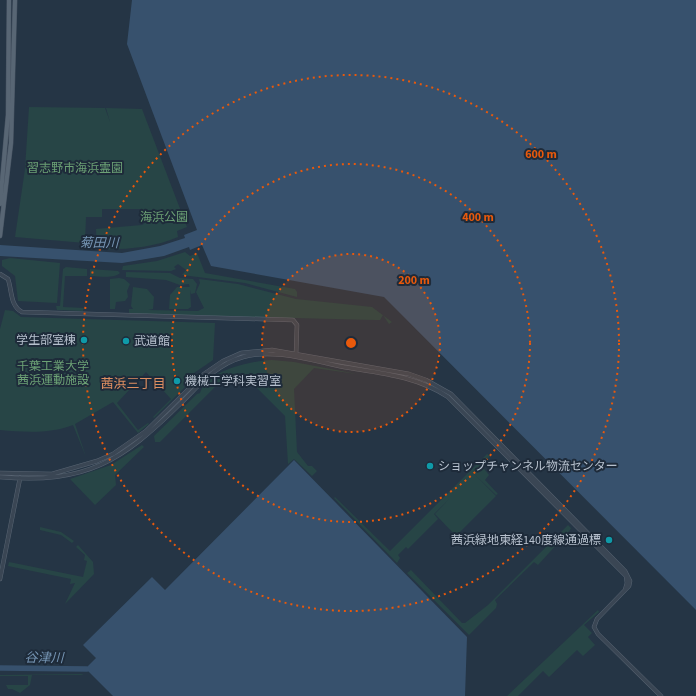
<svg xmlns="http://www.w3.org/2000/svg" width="696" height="696" viewBox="0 0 696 696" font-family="'Source Sans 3','Noto Sans JP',sans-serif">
  <rect width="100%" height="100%" fill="#253545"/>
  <path fill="#274546" d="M29 107 105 108 110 122 106 108 142 109 187 227 177 231 178 237C152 248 123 250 97 249L96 229 142 225 145 223 146 218 143 209H102V217H86L85 243 15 237 25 169Z
    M185 252 190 256 197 253 205 273 295 289 297 292V297L245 283 182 275 186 270 178 264 174 267 176 269 171 271 122 270 123 266 157 261Z
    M10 258 60 263 57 303 18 301 15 276 2 266V260Z
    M66 267 87 269V276H65L63 307 84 308 83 311 57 310 56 306H60L63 269Z
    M90 269 118 271 120 273C114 279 99 276 90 276Z
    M126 272 170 273 180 278 193 279 197 284 195 293 191 294 189 284 180 285 166 280 126 277Z
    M119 278 124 279 130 284 127 291 128 297 125 301 116 302 115 309H110V279Z
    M199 279 238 284 296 299 372 307 392 322 389 324 383 315 380 320H375L129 314V309H133L131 306 133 287 147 289 154 297 153 309 148 310 198 311 204 308 196 292 200 283Z
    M177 287H190L191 307 188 309H169L170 295Z
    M5 310 13 311 21 317 215 323 213 360 194 373 183 385 185 387 154 418 153 417 171 399 146 372 117 403 138 430 148 423 149 424 138 433 113 402 75 424 86 457 73 425C50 434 24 432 0 430V329Z
    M272 360 294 362 357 374 314 368 294 389 297 452 308 466H312L317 471 312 476 294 459 288 464 285 416 242 373 225 377 160 442H155L154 436 197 394 200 393C207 370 251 361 272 360Z
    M142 445 144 447 115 475 116 485 95 505 70 479 111 465Z
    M487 454 490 456 481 465 489 475 485 480 498 494 496 495 474 474 496 496 456 536 435 514 449 499 434 514 438 519 408 549 406 547 398 555 400 558 397 563 334 498 335 497 390 551Z
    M568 525 571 528 570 530 538 565 534 562 495 600 497 604 496 608 469 635 407 573 411 570 462 623H465L488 605Z
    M40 527 61 532 74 541 72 543 61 535 40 530Z
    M78 545 93 562 94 574 65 604 75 583 70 584 71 579 8 566 9 562 83 577 87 561 84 560 85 555 76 547Z
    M598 610 599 612 584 625 592 633 588 637 595 645 583 656 577 650 549 677 543 671 518 696H507Z
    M84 674 81 675H32L30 685 20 693 12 689H8L6 685H28V676H0V675Z"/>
  <path fill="#37516d" d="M132 0H696V610L384 297 211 266 202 245 190 250 189 247 164 256 122 263 0 256V245L122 253 160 246 185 238 184 235 197 230 127 44Z
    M294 460 467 637 465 696H113L87 670 88 666 96 658 83 645 152 577 165 590Z"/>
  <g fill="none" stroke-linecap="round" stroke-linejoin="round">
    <path stroke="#37516d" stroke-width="5.5" d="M0 668 87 669"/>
    <g stroke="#586472" stroke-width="4.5">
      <path id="tertiary" d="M0 274 8 279C12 290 10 306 22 312L293 320 297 325 296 355
        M0 473 52 474 97 461 113 454 146 431 204 374 223 361 241 353 272 350 409 374 426 380 451 394 625 571 630 581 629 586 597 619 594 627 598 634 661 696
        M0 477C87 484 121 462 181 403 200 384 217 364 243 357 275 348 313 361 344 367 380 373 417 376 448 397L626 576 627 583 625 590
        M0 579 20 478"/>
    </g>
    <g stroke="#465261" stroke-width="5">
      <path id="primary" d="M0 204 8 115 9 0
        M0 236 11 143 15 0"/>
    </g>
    <use href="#tertiary" stroke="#3a4654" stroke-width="3.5"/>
    <use href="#primary" stroke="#586674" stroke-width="4"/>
  </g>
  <circle cx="351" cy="343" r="89" fill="#e8590c" fill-opacity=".12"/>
  <g fill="none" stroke="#e8590c" stroke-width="2" stroke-dasharray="2 4">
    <circle cx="351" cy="343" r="89"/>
    <circle cx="351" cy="343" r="179"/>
    <circle cx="351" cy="343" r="268"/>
  </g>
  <g fill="#0f9aa8" stroke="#1e2b3a" stroke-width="1.5">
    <circle cx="84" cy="340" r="4"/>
    <circle cx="126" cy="341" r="4"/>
    <circle cx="177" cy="381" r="4"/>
    <circle cx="430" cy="466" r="4"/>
    <circle cx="609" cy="540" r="4"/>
  </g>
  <g text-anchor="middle" stroke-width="4" stroke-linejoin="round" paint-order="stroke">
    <g font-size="12" fill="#6ca175" stroke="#1e2b3a">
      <text x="75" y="172">習志野市海浜霊園</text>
      <text x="164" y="221">海浜公園</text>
      <text x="53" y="370">千葉工業大学<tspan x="53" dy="14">茜浜運動施設</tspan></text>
    </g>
    <g font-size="12" fill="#b7c1ce" stroke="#1e2b3a" text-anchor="start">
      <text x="76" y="344" text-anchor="end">学生部室棟</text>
      <text x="134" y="345">武道館</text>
      <text x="185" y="385">機械工学科実習室</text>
      <text x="438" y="470">ショップチャンネル物流センター</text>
      <text x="601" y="544" text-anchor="end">茜浜緑地東経140度線通過標</text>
    </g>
    <g font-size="13" font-style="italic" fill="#7594b3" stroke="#1e2b3a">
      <text transform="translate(99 242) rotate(1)" y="5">菊田川</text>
      <text transform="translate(44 657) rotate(1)" y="5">谷津川</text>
    </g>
    <g font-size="13" fill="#df8f61" stroke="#1e2b3a">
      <text x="133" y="388">茜浜三丁目</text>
    </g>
  </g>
  <circle cx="351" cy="343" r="6" fill="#e8590c" stroke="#1e2b3a" stroke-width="2"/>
  <g font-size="12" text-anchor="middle" font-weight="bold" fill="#e8590c" stroke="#1e2b3a" stroke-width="4" stroke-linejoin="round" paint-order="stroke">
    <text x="541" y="158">600 m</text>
    <text x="478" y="221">400 m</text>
    <text x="414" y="284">200 m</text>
  </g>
</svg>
